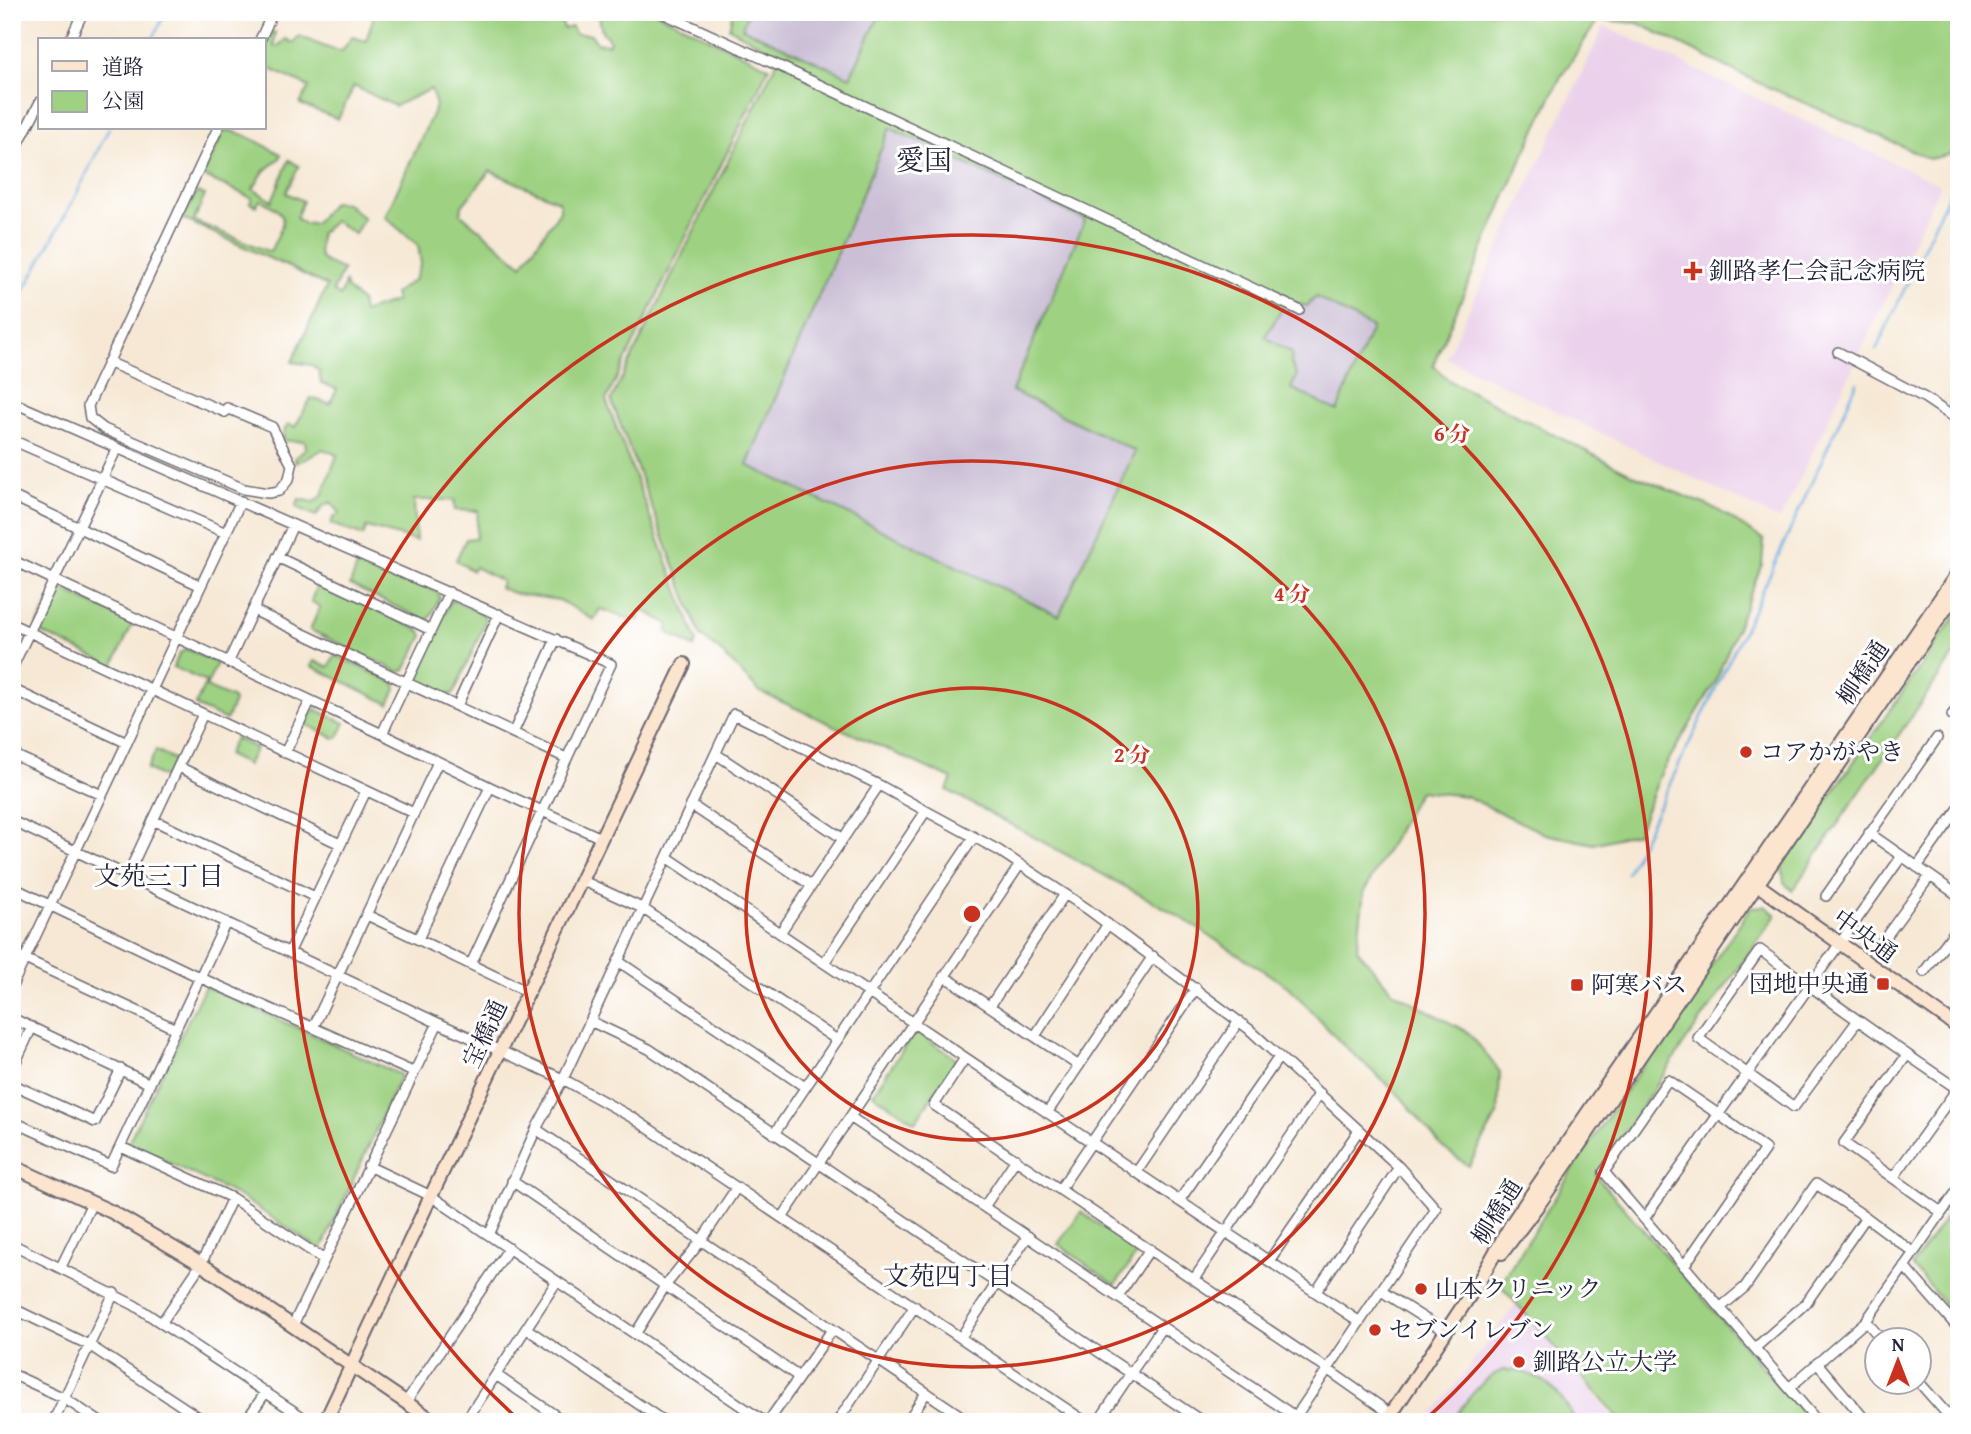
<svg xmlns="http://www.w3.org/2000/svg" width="1971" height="1434" viewBox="0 0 1971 1434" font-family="'Gentium Book Plus','Noto Serif JP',serif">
  <rect width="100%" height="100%" fill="#fff"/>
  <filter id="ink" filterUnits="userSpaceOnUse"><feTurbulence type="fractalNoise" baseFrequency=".0143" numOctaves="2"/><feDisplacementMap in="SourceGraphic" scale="14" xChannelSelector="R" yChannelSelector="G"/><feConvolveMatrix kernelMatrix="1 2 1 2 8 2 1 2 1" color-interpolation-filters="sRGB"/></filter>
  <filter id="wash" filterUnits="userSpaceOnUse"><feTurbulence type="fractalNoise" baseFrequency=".00686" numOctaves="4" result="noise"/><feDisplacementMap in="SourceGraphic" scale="28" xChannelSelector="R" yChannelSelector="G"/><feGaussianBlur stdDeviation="1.57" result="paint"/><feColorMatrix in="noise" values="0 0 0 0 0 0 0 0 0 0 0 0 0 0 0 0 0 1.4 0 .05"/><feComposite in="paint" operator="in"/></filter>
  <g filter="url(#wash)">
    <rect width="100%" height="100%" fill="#f6e8d4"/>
    <path fill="#ebd1eb" d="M1604 26 1940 185 1780 520 1446 358Z
      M1517 1303 1617 1422H1427Z"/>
    <path fill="#cbbfd5" d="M748 12H881L851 77 741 27Z
      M890 128 1085 220 1012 391 1135 451 1059 616 747 465Z
      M1316 297 1373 328 1337 411 1291 388 1296 376 1291 363 1265 337 1287 301Z"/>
    <path fill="#9ed282" stroke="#607a5e" stroke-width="2" fill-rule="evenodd" d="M375 12H437L445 20 454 12H558L564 29 572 27 575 34H591L597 43 609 44 610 41 602 31 598 12H655L769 67 606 400 697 641 694 647 667 632 669 624 643 610 638 620C625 620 613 612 600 609L594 620 559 600 516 594 500 588 502 581 475 567 472 571 456 560 466 539 476 538 478 511 455 510 454 500H414L416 541 367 527 363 536 331 524 333 518 340 513 331 502 322 507 316 516 296 507 299 499 314 502 322 496 337 455 323 449 306 459 295 462V458L306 448 305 441H288L284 440 283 433 288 424 295 427 311 398 330 404 337 389 321 383 319 371 312 365 292 362 327 286 293 269 183 219 197 192 205 195 194 221 270 252C282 224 295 215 260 200L256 206 250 203 252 198 203 176 224 130C243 131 264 146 281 154L280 158 264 171 253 189 272 201 289 160 299 166 286 193 303 201 296 218 305 224 315 223 333 202 346 203 364 218 355 234 334 221 320 234C317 262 318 258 343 270L333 291 340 296 345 283 347 289 361 301 363 312 396 301 394 294 415 279 421 263 418 245 385 217 436 106 431 89 395 106 354 86 338 119 300 104 309 87 264 66V47L271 32H275L274 46H278L286 39 293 43 299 36C310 40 332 52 342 51L352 37 366 41ZM490 171 558 201 560 206V211L522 265 461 214 462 206Z
      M733 12H748L742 28 850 77 881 12H1959V148L1957 153 1929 159 1869 131 1759 83 1638 23 1598 20 1560 78 1519 165 1433 365 1448 380 1631 474 1716 509 1764 540 1762 564 1715 683 1662 771 1637 833 1594 844 1545 834 1466 796 1419 791 1364 892 1357 949 1392 991 1469 1033 1500 1072 1498 1113 1469 1166 1443 1148 1401 1097 1340 1042 1290 988 1174 913 947 790 952 779 760 692 717 648 701 636 611 400 780 55 729 28ZM890 128 1085 220 1012 391 1135 451 1059 616 747 465ZM1316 297 1372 328 1337 411 1291 388 1297 376 1291 363 1292 353 1265 337 1287 301 1307 306Z
      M360 558 437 592 440 598 429 619 424 620 350 585Z
      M318 582 421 631 423 636 405 670 399 672 310 630 320 607 311 601Z
      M61 589 133 623 113 666 40 632 37 626 55 590Z
      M451 600 483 614 485 618V623L454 693 447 696 416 682 414 677Z
      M1959 611V647L1792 891 1784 882 1782 865Z
      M187 649 217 663 206 687 233 699 234 702 226 720 195 706 206 682 173 667 180 653Z
      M335 655 395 683 396 689 389 704 311 666 314 661 329 667Z
      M315 709 345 723 338 737 334 738 305 724 313 711Z
      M235 738 256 748 247 765 227 755Z
      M156 750 175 760 165 778 147 769Z
      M1765 906 1776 915 1684 1044 1596 1176 1811 1422H1622L1500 1285 1580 1158 1751 907Z
      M205 986 401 1075 321 1250 239 1196 128 1143Z
      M915 1031 957 1059 915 1122 873 1094Z
      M1081 1212 1138 1252 1115 1285 1058 1244Z
      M1945 1218 1959 1229V1321L1912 1266Z
      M1503 1370C1538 1370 1562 1390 1575 1422H1451C1466 1402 1479 1380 1503 1370Z"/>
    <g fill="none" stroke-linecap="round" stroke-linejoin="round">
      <path stroke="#6cade0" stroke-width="2.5" d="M152 40 166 12
        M12 313 75 197 109 128
        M1876 350 1959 172
        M1627 873 1761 594 1857 383"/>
    </g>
  </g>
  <g filter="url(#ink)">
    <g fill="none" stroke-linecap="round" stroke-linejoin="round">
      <g stroke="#6c6771" stroke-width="12">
        <path id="street" d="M660 12 788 70 1299 310
          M70 40 83 12
          M260 40 273 12
          M12 156 40 102
          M1838 352 1925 398 1959 421
          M108 362 225 412 227 408 272 427 292 465 289 479 279 491 268 493 244 489 104 429 90 418 88 406 218 128
          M12 402 611 664 471 964
          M12 440 226 533
          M12 496 201 586
          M277 557 431 630
          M12 560 382 734 490 787 601 838
          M253 610 566 758
          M12 624 414 813
          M228 663 293 525
          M12 668 117 448
          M12 689 127 743
          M457 706 499 614
          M1952 715 1959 706
          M513 733 556 639
          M382 734 449 592
          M285 753 310 701
          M12 754 102 795
          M716 754 842 838
          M179 767 340 844
          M691 805 811 885
          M153 820 315 897
          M12 821 438 1023 563 1079 633 1118 1086 1422
          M1869 833 1959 896
          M667 857 824 963 1360 1322
          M1917 867 1959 808
          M128 874 203 714
          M581 880 642 908 837 1040
          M12 887 201 978 413 1072
          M1826 896 1937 738
          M367 915 528 992
          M780 933 879 785
          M418 939 490 787
          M1882 942 1930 876
          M290 951 366 791
          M12 953 176 1029
          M618 961 805 1087
          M824 963 926 811
          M1924 972 1959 926
          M944 976 1079 1066
          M12 986 241 501
          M990 1006 1065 894
          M12 1018 150 1084
          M1858 1020 1794 1107 1698 1038 1760 950C1826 998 1892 1045 1959 1090
          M590 1021 649 1049 1203 1422
          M313 1028 438 762
          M1035 1036 1108 924
          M1907 1055 1844 1143 1941 1212
          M965 1058 934 1105 1327 1369 1391 1414
          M12 1070 32 1027
          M12 1084 95 1122 121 1069
          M1047 1113 1153 956
          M850 1117 1296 1417
          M12 1121 111 1166 226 922
          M536 1129 970 1422
          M774 1134 974 837
          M121 1147 232 1198 323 1259
          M368 1166 431 1196 765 1422
          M1136 1173 1239 1021
          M1893 1178 1957 1089
          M512 1181 799 1377
          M1060 1189 1196 988
          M1179 1201 1279 1057
          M984 1207 1016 1159
          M782 1218 1019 866
          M1644 1219 1902 856
          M489 1235 536 1129 563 1079 734 714 879 785 926 811 998 850 1086 908 1249 1029 1399 1167 1436 1209 1292 1422
          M12 1244 134 1305 310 1422
          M1269 1261 1359 1130
          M1684 1266 1765 1149 1718 1114 1668 1080 1604 1172C1675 1255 1747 1338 1818 1422
          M1904 1266 1959 1329
          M61 1267 92 1203
          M1194 1279 1320 1093
          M1381 1291 1446 1332
          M1316 1292 1399 1167
          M1118 1296 1150 1249
          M12 1308 89 1345 206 1422
          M1720 1308 1745 1287 1816 1184 1866 1217 1913 1252
          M1866 1321 1882 1340
          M162 1322 201 1264 232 1198
          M293 1325 438 1023
          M527 1329 665 1422
          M636 1333 665 1286 701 1241 737 1187
          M961 1337 1028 1236
          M1755 1348 1806 1303 1866 1217
          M1817 1363 1867 1422
          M12 1374 64 1398 100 1422
          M496 1375 565 1422
          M1918 1381 1954 1422
          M1789 1388 1866 1321 1959 1188
          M406 1402 509 1248
          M53 1422 114 1293
          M245 1422 266 1392
          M465 1422 557 1281
          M768 1422 832 1330
          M837 1422 915 1306
          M907 1422 926 1393
          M1098 1422 1162 1327"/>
      </g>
      <g stroke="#6c6771" stroke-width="16">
        <path id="secondary" d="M1751 880 1959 1028
          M12 1166 112 1212 201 1264 435 1422
          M1502 1253 1541 1201 1959 589
          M325 1422 431 1196 684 664
          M1386 1422 1478 1283 1512 1223 1959 571"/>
      </g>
      <use href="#street" stroke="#fff" stroke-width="9"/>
      <use href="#secondary" stroke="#fbe5cf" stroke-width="12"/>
    </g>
  </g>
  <g fill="none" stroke="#c8321e" stroke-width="3.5">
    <circle cx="972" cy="914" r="226"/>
    <circle cx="972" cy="914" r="453"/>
    <path d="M518 1419A679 679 0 1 1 1426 1419"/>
  </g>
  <g fill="#c8321e" stroke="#fff" stroke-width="2.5">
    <path d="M1689.5 260.5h7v7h7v7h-7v7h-7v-7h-7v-7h7z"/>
    <circle cx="1746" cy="752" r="7"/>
    <rect x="1876" y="977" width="14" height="14" rx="3.5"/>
    <rect x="1570" y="978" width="14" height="14" rx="3.5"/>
    <circle cx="1421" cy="1289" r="7"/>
    <circle cx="1375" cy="1330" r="7"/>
    <circle cx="1519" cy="1362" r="7"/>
  </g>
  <g text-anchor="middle" stroke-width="6" stroke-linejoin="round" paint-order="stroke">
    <g font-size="24" fill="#22223b" stroke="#fff" text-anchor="start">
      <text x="1709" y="279">釧路孝仁会記念病院</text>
      <text x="1760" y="760">コアかがやき</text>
      <text x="1869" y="992" text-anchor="end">団地中央通</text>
      <text x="1591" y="993">阿寒バス</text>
      <text x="1435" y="1297">山本クリニック</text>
      <text x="1389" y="1338">セブンイレブン</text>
      <text x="1533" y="1370">釧路公立大学</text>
    </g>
    <g font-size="24" fill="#22223b" stroke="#fff">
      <text transform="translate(1863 673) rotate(-56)" y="8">柳橋通</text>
      <text transform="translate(1865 936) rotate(36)" y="8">中央通</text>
      <text transform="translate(485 1034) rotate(-65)" y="8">宝橋通</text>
      <text transform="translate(1497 1212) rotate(-58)" y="8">柳橋通</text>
    </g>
    <g font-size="26" fill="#22223b" stroke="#fff">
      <text x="159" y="885">文苑三丁目</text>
      <text x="948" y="1285">文苑四丁目</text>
    </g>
    <g font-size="28" fill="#22223b" stroke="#fff">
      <text x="924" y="170">愛国</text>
    </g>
  </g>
  <circle cx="972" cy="914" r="10" fill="#c8321e" stroke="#fff" stroke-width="3.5"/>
  <g font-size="21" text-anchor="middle" font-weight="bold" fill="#c8321e" stroke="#fff" stroke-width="6" stroke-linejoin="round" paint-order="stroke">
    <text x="1452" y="441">6 分</text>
    <text x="1292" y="601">4 分</text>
    <text x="1132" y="762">2 分</text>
  </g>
  <rect width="1971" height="1434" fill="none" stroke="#fff" stroke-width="42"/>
  <rect x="38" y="38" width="228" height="91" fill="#ffffff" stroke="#a7a7b1" stroke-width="2"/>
  <rect x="52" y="61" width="35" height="10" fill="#fbe5cf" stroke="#a7a7b1" stroke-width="2"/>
  <text x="102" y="74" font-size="21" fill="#22223b">道路</text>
  <rect x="52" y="91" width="35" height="21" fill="#9ed282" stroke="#a7a7b1" stroke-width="2"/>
  <text x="102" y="108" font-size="21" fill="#22223b">公園</text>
  <g transform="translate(1898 1361)"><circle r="33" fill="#ffffff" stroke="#a7a7b1" stroke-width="2"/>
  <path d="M0-5L12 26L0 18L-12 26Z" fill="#c8321e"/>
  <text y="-10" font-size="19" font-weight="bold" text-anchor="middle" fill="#22223b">N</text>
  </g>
</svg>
